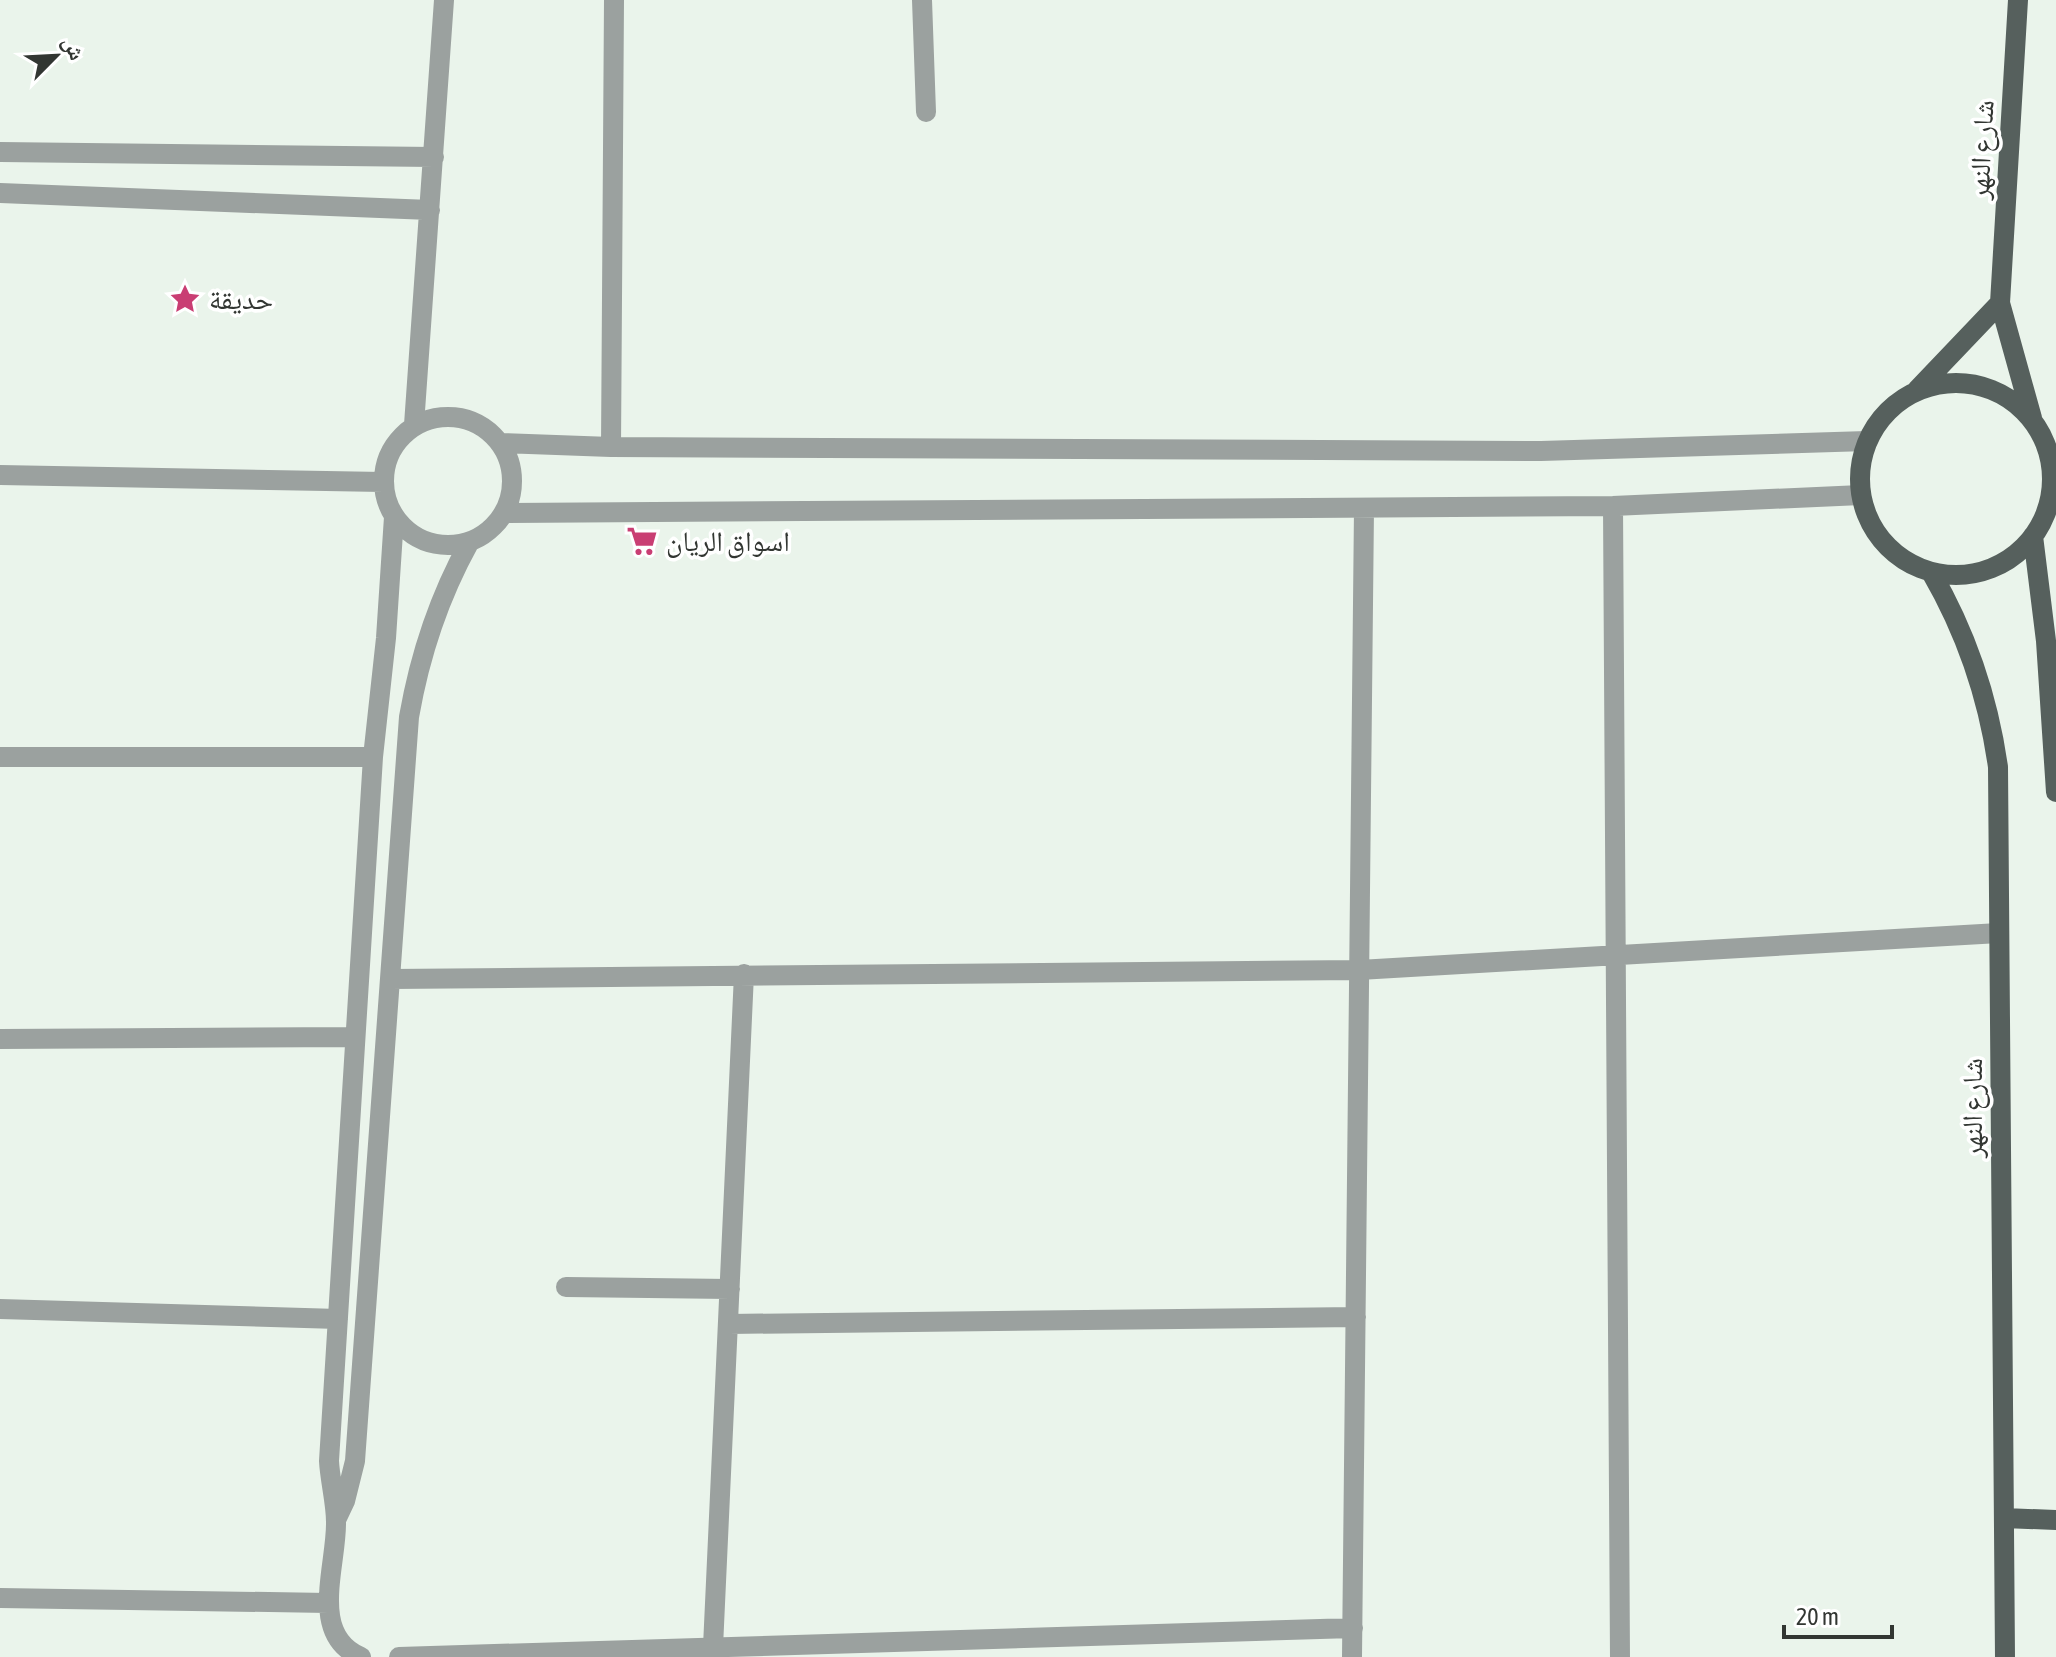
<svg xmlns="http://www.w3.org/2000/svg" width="2056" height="1657" viewBox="0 0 2056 1657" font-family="'Asap Condensed','Noto Naskh Arabic',sans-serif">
  <rect width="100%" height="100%" fill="#eaf4eb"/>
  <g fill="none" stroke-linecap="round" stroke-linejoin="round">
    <path stroke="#9ba19f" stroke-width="20" d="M922 0 926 112
      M0 152 434 157
      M0 193 430 210
      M384 481a64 64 0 1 1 128 0a64 64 0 1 1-128 0Z
      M414 425 444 0
      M501 443 611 447 1541 451 1867 441
      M611 447 614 0
      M0 475 383 482
      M1613 506 1620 1657
      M504 513 1613 506 1861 495
      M0 757H373
      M391 979 1359 970 1999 933
      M0 1039 355 1037
      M566 1287 730 1289
      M0 1309 338 1319
      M729 1324 1356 1317
      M336 1520 345 1501 355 1461 409 717C420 654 438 599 469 543
      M0 1598 328 1603
      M713 1647 744 974
      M361 1657C308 1635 337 1565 336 1522 336 1502 330 1481 329 1461L373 757 386 638 394 517
      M399 1657 1353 1628
      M1352 1657 1364 508"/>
    <path stroke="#56605d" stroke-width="20" d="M2018 0 2000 303 2032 418
      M1860 479a96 96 0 1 1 192 0a96 96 0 1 1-192 0Z
      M1917 390 2000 303
      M2033 536 2046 641 2056 792
      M1931 572C1967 634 1988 696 1998 767L2005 1657
      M2004 1518 2056 1520"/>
  </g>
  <defs>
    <g id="sight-bare" transform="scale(2.4)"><path d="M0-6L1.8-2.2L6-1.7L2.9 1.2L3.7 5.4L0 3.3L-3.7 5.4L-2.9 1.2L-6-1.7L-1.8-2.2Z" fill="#c93e73" stroke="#fff" stroke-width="2.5" paint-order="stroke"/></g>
    <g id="supermarket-bare" transform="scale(2.4)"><path d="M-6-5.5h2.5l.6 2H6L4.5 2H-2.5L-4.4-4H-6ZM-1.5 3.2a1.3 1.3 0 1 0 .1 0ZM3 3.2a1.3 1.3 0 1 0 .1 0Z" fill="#c93e73" stroke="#fff" stroke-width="2.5" paint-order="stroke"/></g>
  </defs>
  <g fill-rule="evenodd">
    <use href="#sight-bare" x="185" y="299"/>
    <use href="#supermarket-bare" x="642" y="541"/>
  </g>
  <g text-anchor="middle" stroke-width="7" stroke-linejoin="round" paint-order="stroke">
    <g font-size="28" fill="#323632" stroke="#fff">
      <text transform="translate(1981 150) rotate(-87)" y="10">شارع النهر</text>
      <text transform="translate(1972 1108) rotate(-90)" y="10">شارع النهر</text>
    </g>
    <g font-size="28" fill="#323632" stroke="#fff" text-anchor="start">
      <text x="209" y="309">حديقة</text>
      <text x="666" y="551">اسواق الريان</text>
    </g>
  </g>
  <g transform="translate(56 56) rotate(66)" stroke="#ffffff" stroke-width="6" paint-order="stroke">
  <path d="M0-6L14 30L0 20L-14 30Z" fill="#323632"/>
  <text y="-12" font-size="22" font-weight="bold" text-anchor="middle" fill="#323632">ش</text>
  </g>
  <path d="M1784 1625v12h108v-12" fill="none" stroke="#323632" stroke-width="4"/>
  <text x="1796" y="1625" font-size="24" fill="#323632" stroke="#ffffff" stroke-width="6" paint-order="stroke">20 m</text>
</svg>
